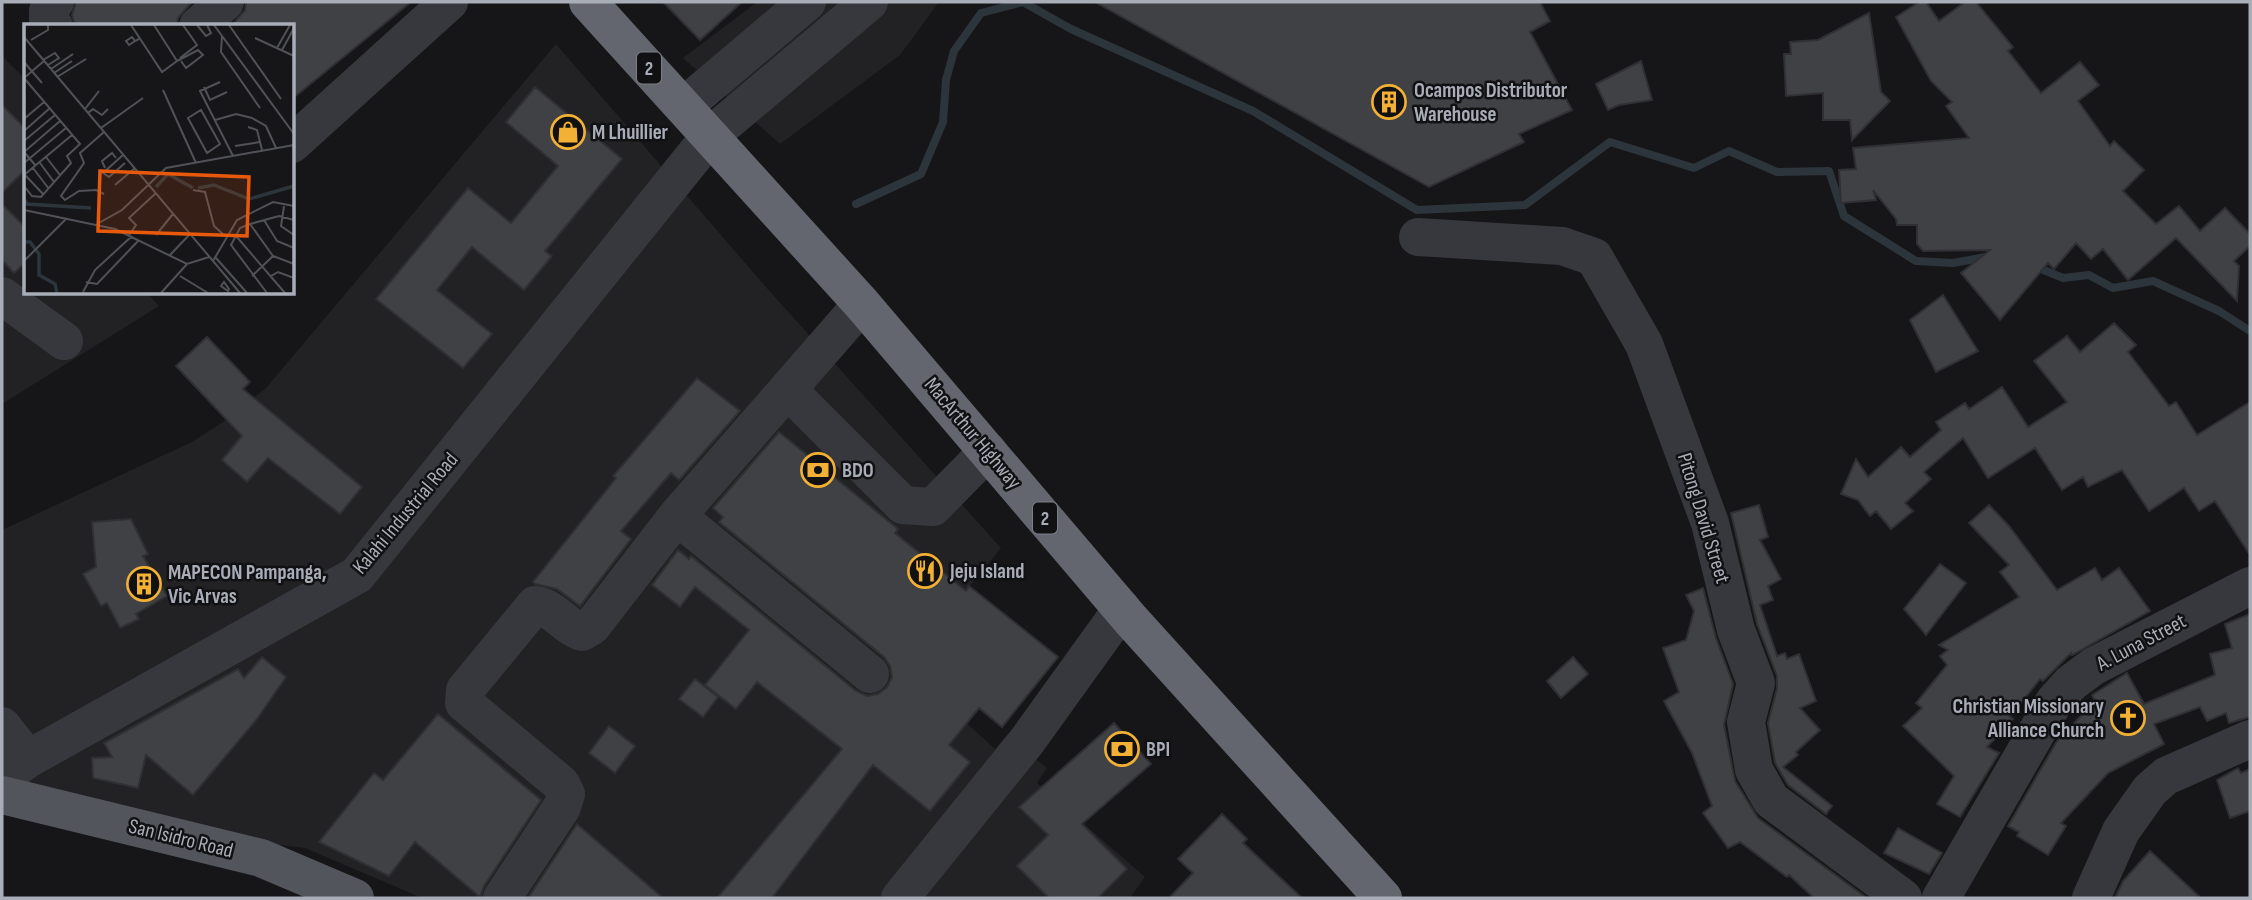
<svg xmlns="http://www.w3.org/2000/svg" width="2252" height="900" viewBox="0 0 2252 900" font-family="'Sofia Sans Condensed',sans-serif">
  <rect width="100%" height="100%" fill="#161618"/>
  <path fill="#222225" d="M757 2H939L900 55 780 144 683 58Z
    M556 44 765 286 1001 548 904 666 995 749 1006 736 1047 768 1037 783 1145 877 1130 898H422L305 848 2 812V530L192 442 226 420 266 388Z
    M2 56 26 80V292H146L159 306 2 404Z"/>
  <g fill="none" stroke-linecap="round" stroke-linejoin="round">
    <path stroke="#2c353c" stroke-width="8" d="M856 204 921 174 943 122 946 80 954 51 981 13 1023 2 1071 29 1253 111 1417 210 1525 205 1610 142 1694 168 1729 151 1777 172 1829 171 1844 216 1916 261 1953 263 1991 256
      M2034 266 2063 278 2089 275 2113 288 2153 281 2219 311 2250 331"/>
  </g>
  <path fill="#404145" stroke="#303034" stroke-width="2" d="M76 2H192L178 18 177 26H75L72 15Z
    M246 2H411L292 99V26H231L245 10Z
    M663 2H742L700 40Z
    M1095 2H1540L1550 21 1530 32 1572 110 1519 134 1524 142 1429 187Z
    M1919 2H1926L1939 21 1965 2H1976L2013 47 2008 51 2041 93 2080 62 2099 85 2078 101 2110 146 2114 141 2144 170 2123 191 2156 224 2179 206 2200 231 2225 208 2250 234V246L2234 261 2239 266 2237 301 2176 238 2128 280 2103 249 2091 259 2076 243 2054 269 2048 263 2000 320 1961 273 1990 250 1923 251 1917 244V225H1897L1896 219 1873 190 1876 200 1841 203 1839 170 1856 169 1853 148 1969 138 1946 106 1952 102 1931 81 1896 17Z
    M1869 13 1881 92 1890 101 1852 140 1850 120H1823V93L1786 96 1784 54H1791L1790 42 1818 40Z
    M1641 61 1652 100 1619 105 1608 110 1596 84Z
    M535 87 622 159 545 251 552 256 524 290 472 247 437 290 492 334 463 368 376 299 468 188 511 223 558 166 506 122Z
    M2 105 26 129V169L2 193Z
    M2 204 26 228V262L14 273 2 260Z
    M1943 295 1978 351 1936 372 1910 320Z
    M2114 323 2136 345 2128 352 2169 406 2176 402 2197 435 2250 402V555L2215 501 2199 511 2184 488 2149 511 2122 470 2088 487 2083 477 2062 490 2035 448 1988 478 1963 438 1924 472 1931 479 1905 503 1913 511 1891 529 1876 511 1870 516 1858 500 1841 494 1856 459 1868 477 1901 447 1910 457 1941 430 1936 422 1965 403 1969 409 2002 387 2028 427 2067 402 2034 361 2067 336 2080 352Z
    M207 337 250 382 243 389 362 487 340 514 268 458 247 482 222 460 242 436 176 366Z
    M697 378 740 411 679 480 671 473 621 531 631 539 580 606 557 589 535 584 533 582 616 478 613 476Z
    M779 432 898 529 895 533 966 591 969 586 1058 657 1002 727 979 708 949 745 970 762 930 811 873 765 772 898H717L842 749 757 682 736 709 705 685 749 630 695 587 680 607 652 585 678 550 689 559 691 556 856 691 867 696 878 694 887 687 892 677 890 666 884 657 719 522 723 517 713 508Z
    M1759 505 1768 537 1760 540 1781 579 1768 586 1773 600 1760 605 1777 656 1785 653 1787 659 1799 654 1816 701 1800 708 1820 730 1796 752 1798 755 1783 767 1832 806 1826 814 1788 785 1775 763 1768 723 1777 688V676L1757 624 1731 513Z
    M1989 505 2009 526 2057 590 2095 568 2102 580 2119 568 2150 611 2072 655 2071 653 2043 681 2040 679 2010 717 2013 719 1987 747 1999 753 1960 817 1937 804 1954 776 1903 726 1922 708 1916 703 1947 665 1940 656 1948 650 1939 645 2019 597 2000 572 2009 565 1969 523Z
    M131 519 148 554 143 556 167 596 136 614 139 619 120 628 107 603 101 606 83 574 96 567 92 522Z
    M1940 564 1966 583 1926 635 1904 609Z
    M1703 588 1716 638 1733 684 1724 725 1735 781 1758 818 1867 898H1814L1789 875 1787 877 1740 842 1728 848 1703 813 1712 806 1692 753 1664 701 1679 692 1663 648 1686 640 1694 611 1686 595Z
    M2250 614V717L2229 723 2226 713 2207 721 2200 707 2154 724 2164 744 2108 773 2061 823 2066 826 2048 855 2017 836 2019 832 2008 826 2057 741 2095 701 2092 695 2127 673 2144 704 2215 675 2210 654 2232 648 2225 624Z
    M262 657 286 677 257 719 193 795 146 755 138 788 93 778 92 758 112 757 104 743 238 669 244 678Z
    M1573 657 1588 674 1561 698 1547 681Z
    M695 679 718 697 703 717 679 699Z
    M438 714 541 800 484 886 480 897 415 842 389 876 319 842 374 773 383 780Z
    M1114 723 1151 764 1082 824 1127 869 1098 898H1049L1017 866 1048 835 1019 807Z
    M609 726 635 746 615 773 589 753Z
    M2238 768 2241 773 2250 769V811L2230 818 2217 780Z
    M1222 814 1247 839 1243 843 1302 898H1169L1193 873 1178 859Z
    M577 824 663 898H528Z
    M1898 828 1942 853 1929 874 1884 853Z
    M2150 851 2201 898H2115L2123 881Z"/>
  <g fill="none" stroke-linecap="round" stroke-linejoin="round">
    <path stroke="#37383d" stroke-width="38" d="M54 26 48 21V11L55 2
      M198 26 225 2
      M684 106 807 2
      M292 144 449 2
      M1418 237 1562 246 1594 257 1644 344 1710 523 1736 630 1756 683 1746 722 1754 770 1771 800 1903 898
      M2 296 64 341
      M789 391 903 505 933 507 988 451
      M677 516 870 674
      M2 726 28 759
      M2 778 28 759 357 575 711 135 869 2
      M502 898 562 807 566 794 561 784 464 703 465 690 535 605C554 607 564 626 582 632L592 626 677 516 862 304
      M900 898 1027 741 1122 609
      M1941 898 2054 702 2071 683 2094 666 2250 586
      M2091 898 2121 831 2150 790 2166 776 2250 739"/>
    <path stroke="#53555c" stroke-width="38" d="M2 795 261 858 355 898"/>
    <path stroke="#63666e" stroke-width="38" d="M588 2 862 304 1131 620 1383 898"/>
  </g>
  <defs>
    <g id="building-ring" transform="scale(1.75)"><circle r="9.5" fill="#111113" stroke="#f2b134" stroke-width="1.5"/><path d="M-4-6H4V6H1V3H-1V6H-4ZM-2.5-4.3h1.7v1.8h-1.7ZM.8-4.3h1.7v1.8H.8ZM-2.5-1h1.7V.8h-1.7ZM.8-1h1.7V.8H.8Z" fill="#f2b134"/></g>
    <g id="shop-ring" transform="scale(1.75)"><circle r="9.5" fill="#111113" stroke="#f2b134" stroke-width="1.5"/><path d="M-5-2.5h2.3a2.7 3.5 0 0 1 5.4 0H5L5.5 6h-11ZM-1.5-2.5h3a1.5 2.3 0 0 0-3 0Z" fill="#f2b134"/></g>
    <g id="bank-ring" transform="scale(1.75)"><circle r="9.5" fill="#111113" stroke="#f2b134" stroke-width="1.5"/><path d="M-6-4H6V4H-6ZM0-2.3a2.3 2.3 0 1 0 0 4.6a2.3 2.3 0 1 0 0-4.6Z" fill="#f2b134"/></g>
    <g id="restaurant-ring" transform="scale(1.75)"><circle r="9.5" fill="#111113" stroke="#f2b134" stroke-width="1.5"/><path d="M-5-6h1v4h1v-4h1v4h1v-4h1v5L-1.5 .5V6h-2V.5L-5-1ZM5-6V6H3V1.5H1.5Q1.5-4 5-6Z" fill="#f2b134"/></g>
    <g id="church-ring" transform="scale(1.75)"><circle r="9.5" fill="#111113" stroke="#f2b134" stroke-width="1.5"/><path d="M-1.2-6h2.4v3.5h3.3v2.4h-3.3V6h-2.4V-.1h-3.3v-2.4h3.3Z" fill="#f2b134"/></g>
  </defs>
  <g fill-rule="evenodd">
    <use href="#building-ring" x="1389" y="102"/>
    <use href="#shop-ring" x="568" y="132"/>
    <use href="#bank-ring" x="818" y="470"/>
    <use href="#restaurant-ring" x="925" y="571"/>
    <use href="#building-ring" x="144" y="584"/>
    <use href="#church-ring" x="2128" y="718"/>
    <use href="#bank-ring" x="1122" y="749"/>
  </g>
  <g text-anchor="middle" stroke-width="5" stroke-linejoin="round" paint-order="stroke">
    <g fill="#111113" stroke="#7b7e86" stroke-width="2">
      <rect x="637" y="52.5" width="24" height="31" rx="5"/>
      <rect x="1033" y="502.5" width="24" height="31" rx="5"/>
    </g>
    <g font-size="19" font-weight="bold" fill="#a8adb8">
      <text x="649" y="75">2</text>
      <text x="1045" y="525">2</text>
    </g>
    <g font-size="21" font-weight="bold" fill="#a8adb8" stroke="#111113" text-anchor="start">
      <text x="1414" y="97">Ocampos Distributor<tspan x="1414" dy="24">Warehouse</tspan></text>
      <text x="592" y="139">M Lhuillier</text>
      <text x="842" y="477">BDO</text>
      <text x="950" y="578">Jeju Island</text>
      <text x="168" y="579">MAPECON Pampanga,<tspan x="168" dy="24">Vic Arvas</tspan></text>
      <text x="2104" y="713" text-anchor="end">Christian Missionary<tspan x="2104" dy="24">Alliance Church</tspan></text>
      <text x="1146" y="756">BPI</text>
    </g>
    <g font-size="21" fill="#a8adb8" stroke="#111113">
      <text transform="translate(973 433) rotate(50)" y="7">MacArthur Highway</text>
      <text transform="translate(405 513) rotate(-50)" y="7">Kalahi Industrial Road</text>
      <text transform="translate(1704 518) rotate(73)" y="7">Pitong David Street</text>
      <text transform="translate(2141 642) rotate(-28)" y="7">A. Luna Street</text>
      <text transform="translate(181 838) rotate(14)" y="7">San Isidro Road</text>
    </g>
  </g>
  <g transform="translate(24 24)">
    <rect width="270" height="270" fill="#161618"/>
    <path fill="none" stroke="#2c353c" stroke-width="3.5" d="M132 163 144 150 169 164M174 164 190 161 225 175 270 162M0 175 3 180 67 184M0 218H6L15 230V251L31 260 33 269"/>
    <path fill="none" stroke="#505258" stroke-width="2" d="M107 1 138 48 153 37 130 1M173 1 182 12 187 9 183 1M190 1 270 110M205 1 257 75M198 12 197 28 236 84M0 13 216 269M231 14 270 32M7 16 24 6V1M111 17 108 13 102 17 105 21 111 17 115 15M253 24 266 1M258 26 270 4M156 34 173 21 159 1M19 36 31 29 35 34 24 41M153 37 174 26 179 31 162 44 157 37M0 38 18 59M27 45 49 30M30 49 48 37M33 53 62 35M0 54 56 120 43 132 47 139 17 173 8 172 0 162M0 54 20 37M196 58 176 67 209 132M180 63 186 76 203 68M139 66 172 139M61 85 75 67M177 86 196 120 183 129 164 94ZM64 89 69 85 78 91 84 85M0 95 20 78M191 96 212 90 228 94 242 102 252 124M224 103 233 106 236 118M77 104 119 74M0 107 26 84M0 117 31 91M211 122 236 118 238 126M99 131 79 149 85 153 101 139M22 133 36 151M0 139 42 104M16 139 30 158M12 142 0 128 36 97M9 144 25 165M81 144 78 137 88 129 92 134M0 151 48 111M1 151 19 170M91 161 111 144M169 166 181 168 190 202 201 212M80 170 72 166 55 167 41 176 37 172 60 139 56 129 80 108M260 182 257 202 270 211M0 186 91 205 163 240 185 233M240 196 253 217 270 224M73 200 98 186 142 144 270 121M226 200 249 232 270 240M105 211 112 201 105 194 132 169M132 211 149 190M212 212 261 269M146 231 166 210M192 234 223 269M0 237 42 195M189 237 213 196 249 178 270 182M156 252 184 269M228 252 249 232M247 252 254 248 270 254M62 258 73 260 115 216M200 258 205 265 204 267 197 262ZM59 268 71 246 108 212M137 269 163 240M243 269 207 221 216 204 226 200 255 192 270 196"/>
    <path fill="#e8590c" fill-opacity="0.15" stroke="#e8590c" stroke-width="3.5" d="M76 147 225 153 223 212 74 207Z"/>
    <rect width="270" height="270" fill="none" stroke="#a8adb8" stroke-width="3.5"/>
  </g>
  <rect width="2252" height="900" fill="none" stroke="#a8adb8" stroke-width="7"/>
</svg>
